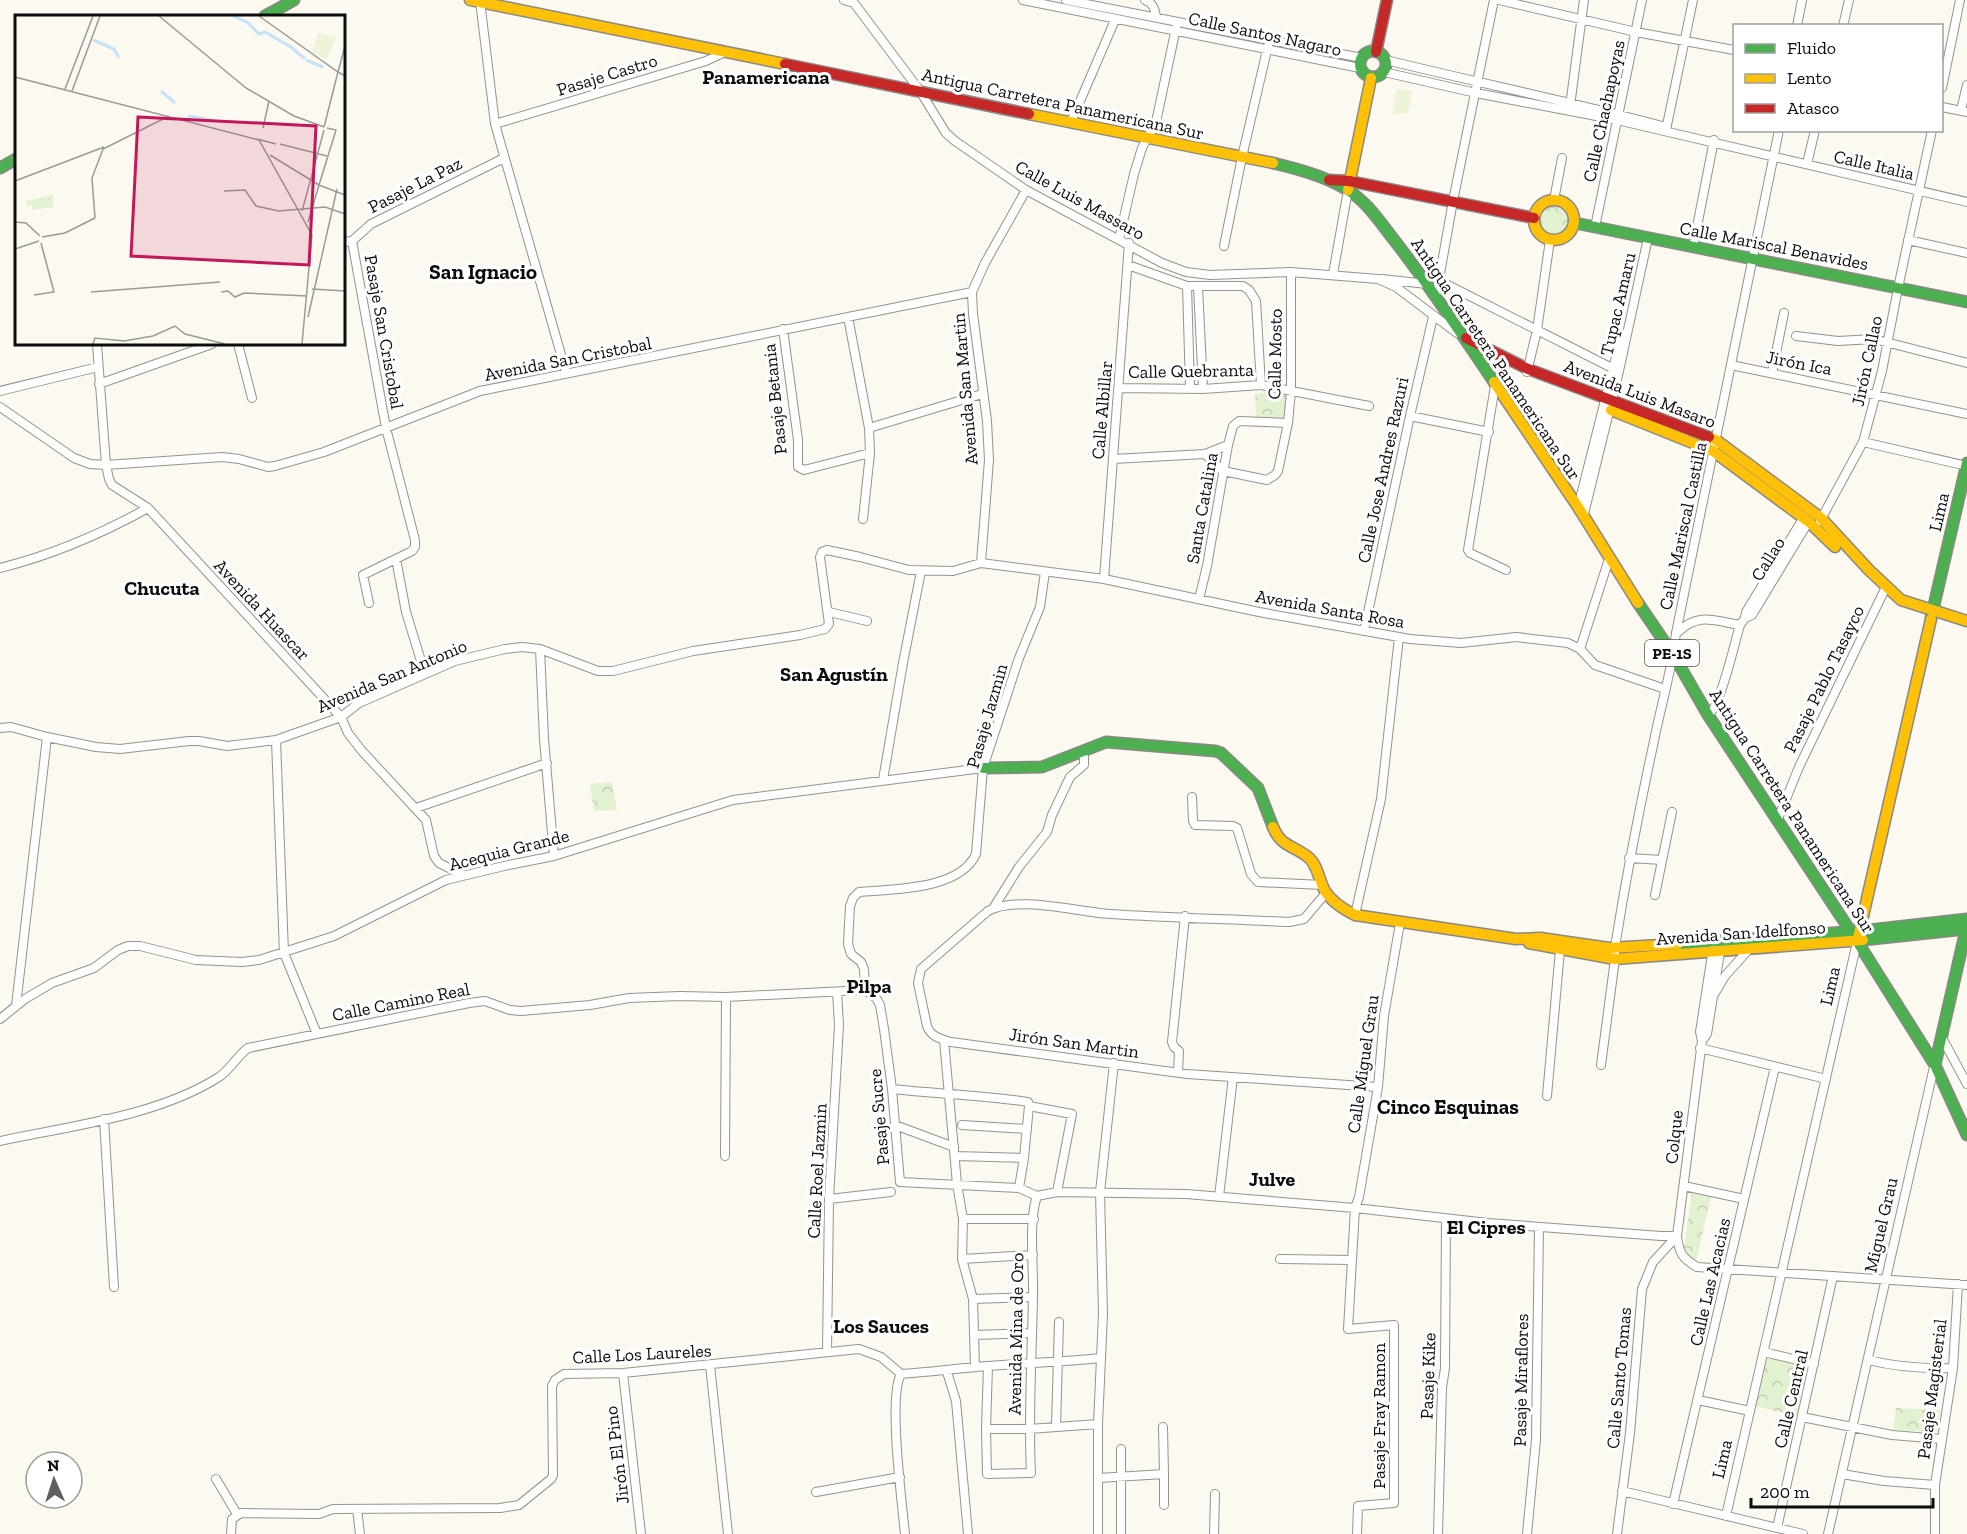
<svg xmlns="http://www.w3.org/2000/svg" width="1967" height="1534" viewBox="0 0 1967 1534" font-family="'Zilla Slab',serif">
  <defs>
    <pattern id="park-crowns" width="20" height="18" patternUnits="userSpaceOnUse" patternTransform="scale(1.5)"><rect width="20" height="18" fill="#e2f1d0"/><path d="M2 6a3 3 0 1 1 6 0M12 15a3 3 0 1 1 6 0" fill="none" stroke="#c1cdb1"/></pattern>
  </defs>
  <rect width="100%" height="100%" fill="#fbf9f0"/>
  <path fill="url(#park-crowns)" d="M1539 221a15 15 0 1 1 30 0a15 15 0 1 1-30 0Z
    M1268 392 1288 396 1287 419H1256L1255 394Z
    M612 782 617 810 594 811 590 784Z
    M1692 1192 1711 1197 1696 1261 1691 1258 1684 1247Z
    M1767 1358 1808 1367 1797 1416 1755 1406Z
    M1896 1408 1940 1410 1937 1432 1893 1430Z"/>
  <path fill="#ecf5d9" d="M1397 89 1412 91 1408 113 1392 114Z"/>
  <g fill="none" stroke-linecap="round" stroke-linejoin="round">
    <g stroke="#94938f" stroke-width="10">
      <path id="street" d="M844 0 854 3 920 91 946 133 955 141 1026 190 1162 263 1186 272 1210 275 1291 272 1378 279 1396 287 1457 333
        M1023 0 1360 68
        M1066 0 1362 58
        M1145 0C1153 3 1155 9 1156 17
        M1499 0 1636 32 1734 50
        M480 1 495 124 566 372
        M1797 26 1802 0
        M1843 26 1849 0
        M1386 60C1479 83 1573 102 1666 127
        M1384 72 1476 93 1617 120 1967 202
        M1942 88 1960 0
        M1570 106 1584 0
        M1942 107 1967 112
        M1961 110 1967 85
        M1071 122 1115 20
        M495 124 706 61 723 53
        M1666 130 1693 0
        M1807 164 1815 130
        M1554 200 1562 158
        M1595 227 1642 0
        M1119 239 1134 174 1142 148 1156 122 1176 28
        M1908 240 1967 253
        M352 241 386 428 415 540V547L412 551 363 575 369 603
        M344 242 352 241 371 224 504 158
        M1224 246 1242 157 1268 46
        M1693 247 1714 140
        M1128 265 1187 286H1243L1249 290 1256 301 1261 385
        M1333 274 1348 190
        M1382 279 1427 284
        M1440 281 1618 371
        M1187 286 1190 388
        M1198 287 1203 389
        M1436 296 1453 201 1494 0
        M848 317 869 428 870 453 863 519
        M783 329 798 440V467L804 470 870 453
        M1796 336 1838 341 1874 339 1967 363
        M97 344 106 465 222 457 239 459 268 467 275 466 324 452 480 391 972 292
        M238 344 252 398
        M1731 365 1967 414
        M1527 372 1537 330 1550 240
        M1772 373 1784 313
        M99 384 212 344
        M1495 386 1468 550 1470 553 1506 570
        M1119 388 1203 389 1261 385 1369 406
        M0 391 98 367
        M0 407 74 458 90 464 106 465 109 479 112 485 148 508 341 717 348 733 362 751 426 820 434 856 439 863 463 875
        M1410 416 1489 432
        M869 428 982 394
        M1863 442 1967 466
        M1205 454 1223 471 1267 480 1275 475 1278 471 1288 423 1291 391V272
        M1113 459 1205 454 1228 445
        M1578 507 1620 341
        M1584 514 1619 371 1648 238
        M1804 517 1746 612 1745 618 1752 615 1809 521
        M1820 521 1863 442 1882 371 1898 288 1932 130
        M396 559 406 612 425 674
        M981 563 989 460 987 421 973 314 972 292 985 263 1026 190
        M0 568C52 555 101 534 148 508
        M1104 579 1129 243
        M1199 599 1207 566 1228 445 1233 426 1239 421 1288 423
        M829 612 867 621
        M1364 631 1410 416 1433 317
        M1678 632C1698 612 1715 621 1740 625
        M540 649 544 739 554 856
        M1580 649 1609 559
        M1708 715C1720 709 1735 641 1740 625L1745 618
        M0 728 11 727 47 737 96 747 120 749 189 741H199L227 746 276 740 341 717 359 703 455 661 505 649 522 647 540 649 598 671H613L693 651 800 635 825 629 829 624 820 557 822 552 827 550 860 557 909 570 953 571 981 563 1104 579 1259 612 1410 639 1461 643 1516 637 1568 643 1580 649 1595 665 1665 689
        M276 740 284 953 317 1034
        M883 780 903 663 921 571
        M1192 797 1193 821 1195 825 1233 826 1237 828 1251 874 1258 882 1323 885
        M416 808 547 763
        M1778 819 1799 767 1886 587
        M1629 858 1662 860
        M1326 893 1304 919 1289 922C1229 919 1170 918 1110 914 1076 912 1018 895 988 911L921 969 918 983 927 1026C931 1037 941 1039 951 1042L1187 1074 1378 1087
        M1655 895 1672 812
        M994 907 1019 867 1047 832 1052 815 1070 777 1084 765V757L1080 752
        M1355 915 1381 799 1399 637
        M1713 948 1700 1032 1702 1041 1677 1236C1679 1253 1682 1258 1697 1267L1967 1285
        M865 990 864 969 861 962 851 954 848 944 850 906 853 898 859 892C893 889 960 890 976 854L983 768 1019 658 1040 607 1045 572
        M865 990 876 998 880 1005 884 1029 892 1089 900 1182 1019 1188 1037 1196
        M1715 993 1725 976 1750 948
        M16 1006 47 737
        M0 1019 25 999 52 983 94 968 118 950 128 946H140L196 960 242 962 259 960 334 936 446 880 504 866 554 856 733 800 983 768
        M1941 1036 1967 1084
        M944 1040 957 1184 963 1219 962 1259 973 1299 975 1367
        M1702 1041 1707 1034 1721 946
        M1700 1048 1826 1079
        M1601 1065 1615 959V947C1626 878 1639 810 1654 741 1661 705 1672 670 1676 633L1779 130
        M1178 1072 1179 1051 1174 1047 1172 1042 1185 916
        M892 1089C938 1094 983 1095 1028 1102L1029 1106 1072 1114 1057 1192
        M1547 1096 1560 950
        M104 1119 114 1287
        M895 1125 954 1147
        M962 1125 1027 1129
        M0 1141C70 1126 158 1116 219 1077 230 1070 237 1056 248 1048L469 1003 485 1001 510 1010 521 1011 590 1005 629 998 680 996 726 997 865 990
        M725 1156 726 997
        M955 1156 1024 1158
        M1684 1186 1744 1199
        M1019 1188 1024 1158 1029 1106
        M1037 1196 1057 1192 1186 1194 1355 1208 1488 1223 1661 1236H1677
        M1219 1197 1233 1077
        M829 1199 891 1192
        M963 1219H1034
        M962 1259 1033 1255
        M1280 1259 1352 1260
        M973 1299 1033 1297
        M974 1335 1032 1333
        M827 1352 829 1199 839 1025 837 992
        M1764 1352 1814 1364
        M1868 1360C1897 1367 1923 1369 1953 1368
        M710 1365 728 1534
        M988 1366 986 1429 987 1474 1031 1473C1028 1414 1032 1356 1033 1297 1034 1268 1028 1222 1037 1196
        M947 1372 956 1401 968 1534
        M623 1373 641 1534
        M901 1374C931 1372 960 1368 989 1366 1026 1363 1063 1362 1101 1358
        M901 1374C888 1396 902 1503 905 1534
        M1698 1400 1750 1411
        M1802 1417 1892 1435 1941 1439
        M1056 1426 1059 1322
        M986 1429H1029L1098 1424
        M1121 1449V1534
        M1164 1474V1505
        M1842 1474 1884 1481 1935 1485
        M1099 1478 1164 1474 1163 1427
        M216 1479 237 1514
        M1622 1491 1803 1534
        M816 1492 900 1477
        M1673 1504 1775 1067
        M357 1509 360 1534
        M1726 1516 1857 942
        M1777 1528 1833 1276
        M231 1534 232 1519 241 1513 319 1514 333 1509 500 1508 519 1505 551 1479 553 1475 552 1386 555 1380 564 1374 623 1373 859 1349 881 1357 901 1374
        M1098 1534V1424L1103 1314 1100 1192 1114 1063
        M1214 1534 1215 1494
        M1357 1534 1358 1506 1394 1503V1325L1348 1329 1355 1208 1359 1197 1378 1087 1384 1016 1400 923
        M1438 1534 1442 1388 1445 1368 1446 1219
        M1527 1534 1536 1440 1539 1227
        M1617 1534 1630 1433 1642 1289 1653 1262 1677 1236
        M1828 1534 1934 1067
        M1935 1534V1485L1953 1368 1958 1284"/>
    </g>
    <g stroke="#8a8985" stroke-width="13">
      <path id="fast" d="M265 16 294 0
        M1360 64a13 13 0 1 1 26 0a13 13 0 1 1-26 0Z
        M1273 163C1298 169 1324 176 1346 189 1365 200 1378 219 1391 236 1428 283 1461 333 1494 382
        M0 168 16 159
        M1575 223 1967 302
        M1638 603 1674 656 1708 715 1857 941 1935 1065 1967 1135
        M1931 618 1967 463
        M983 768 1042 767 1106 742 1215 751 1221 753 1258 788 1273 827
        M1863 940 1967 929
        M1678 944 1860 931 1967 919
        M1935 1065 1967 925"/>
    </g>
    <g stroke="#8a8985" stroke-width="13">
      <path id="slow" d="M470 0 785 64
        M1029 114 1273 163
        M1348 190 1371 78
        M1534 220a20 20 0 1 1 40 0a20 20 0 1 1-40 0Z
        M1494 382 1578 507 1638 603
        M1611 410 1713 451 1809 522 1835 547
        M1709 437 1716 440 1821 518 1869 570 1901 600 1967 621
        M1273 827C1281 847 1293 845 1308 857 1318 865 1319 881 1325 891 1331 901 1345 910 1355 915L1516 939 1540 938 1609 948 1678 944
        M1858 938 1931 619
        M1529 943 1615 959 1863 940"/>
    </g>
    <g stroke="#8a8985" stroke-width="13">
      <path id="jam" d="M1376 52 1387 0
        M785 64 1029 114
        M1329 180 1349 181 1534 218
        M1466 338 1528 369 1709 437"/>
    </g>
    <use href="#street" stroke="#fefefd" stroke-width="8"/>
    <use href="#fast" stroke="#4caf50" stroke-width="10"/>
    <use href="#slow" stroke="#ffc107" stroke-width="10"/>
    <use href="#jam" stroke="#c62828" stroke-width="10"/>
  </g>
  <g text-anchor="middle" stroke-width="6" stroke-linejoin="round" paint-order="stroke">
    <rect fill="#fff" stroke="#555" stroke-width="1.5" x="1645" y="640" width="54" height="26" rx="4.5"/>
    <g font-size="16" font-weight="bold" fill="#0c0c0c">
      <text x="1672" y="659">PE-1S</text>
    </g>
    <g font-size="18" fill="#0c0c0c" stroke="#fff">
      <text transform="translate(1265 34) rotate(12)" y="6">Calle Santos Nagaro</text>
      <text transform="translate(607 75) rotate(-17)" y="6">Pasaje Castro</text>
      <text transform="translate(1063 104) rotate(12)" y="6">Antigua Carretera Panamericana Sur</text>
      <text transform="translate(1604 111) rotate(-78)" y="6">Calle Chachapoyas</text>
      <text transform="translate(1874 165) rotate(13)" y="6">Calle Italia</text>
      <text transform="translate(415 185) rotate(-27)" y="6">Pasaje La Paz</text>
      <text transform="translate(1080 200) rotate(29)" y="6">Calle Luis Massaro</text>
      <text transform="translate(1774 246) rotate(11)" y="6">Calle Mariscal Benavides</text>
      <text transform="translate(1618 304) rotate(-77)" y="6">Tupac Amaru</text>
      <text transform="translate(384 332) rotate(80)" y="6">Pasaje San Cristobal</text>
      <text transform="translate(1275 354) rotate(-89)" y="6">Calle Mosto</text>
      <text transform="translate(568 359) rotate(-11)" y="6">Avenida San Cristobal</text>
      <text transform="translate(1496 359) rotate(56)" y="6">Antigua Carretera Panamericana Sur</text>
      <text transform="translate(1867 361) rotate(-78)" y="6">Jirón Callao</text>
      <text transform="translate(1799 363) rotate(11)" y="6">Jirón Ica</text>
      <text transform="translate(1191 371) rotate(-1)" y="6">Calle Quebranta</text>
      <text transform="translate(965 389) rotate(-95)" y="6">Avenida San Martin</text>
      <text transform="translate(1640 394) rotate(21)" y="6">Avenida Luis Masaro</text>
      <text transform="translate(775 399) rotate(-96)" y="6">Pasaje Betania</text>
      <text transform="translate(1102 410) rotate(-85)" y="6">Calle Albillar</text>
      <text transform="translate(1383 470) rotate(-78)" y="6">Calle Jose Andres Razuri</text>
      <text transform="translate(1202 508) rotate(-80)" y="6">Santa Catalina</text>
      <text transform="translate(1939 512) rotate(-77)" y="6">Lima</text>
      <text transform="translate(1683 526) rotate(-78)" y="6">Calle Mariscal Castilla</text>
      <text transform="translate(1768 559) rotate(-58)" y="6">Callao</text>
      <text transform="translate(1330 609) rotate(10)" y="6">Avenida Santa Rosa</text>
      <text transform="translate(262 610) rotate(47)" y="6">Avenida Huascar</text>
      <text transform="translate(392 676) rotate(-23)" y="6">Avenida San Antonio</text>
      <text transform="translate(1824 679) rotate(-64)" y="6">Pasaje Pablo Tasayco</text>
      <text transform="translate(987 716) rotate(-74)" y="6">Pasaje Jazmin</text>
      <text transform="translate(1792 811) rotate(57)" y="6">Antigua Carretera Panamericana Sur</text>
      <text transform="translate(509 850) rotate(-14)" y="6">Acequia Grande</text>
      <text transform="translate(1741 933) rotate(-4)" y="6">Avenida San Idelfonso</text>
      <text transform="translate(1830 986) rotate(-77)" y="6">Lima</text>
      <text transform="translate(401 1002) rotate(-11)" y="6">Calle Camino Real</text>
      <text transform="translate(1074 1043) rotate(8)" y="6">Jirón San Martin</text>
      <text transform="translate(1363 1064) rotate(-82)" y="6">Calle Miguel Grau</text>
      <text transform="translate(879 1117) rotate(-95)" y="6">Pasaje Sucre</text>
      <text transform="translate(1674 1137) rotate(-84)" y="6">Colque</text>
      <text transform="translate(817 1171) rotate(-87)" y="6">Calle Roel Jazmin</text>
      <text transform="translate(1881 1225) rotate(-77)" y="6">Miguel Grau</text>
      <text transform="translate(1710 1282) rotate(-77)" y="6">Calle Las Acacias</text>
      <text transform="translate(1016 1334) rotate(-89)" y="6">Avenida Mina de Oro</text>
      <text transform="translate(642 1354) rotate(-3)" y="6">Calle Los Laureles</text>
      <text transform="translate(1428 1376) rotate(-88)" y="6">Pasaje Kike</text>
      <text transform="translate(1619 1378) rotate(-85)" y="6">Calle Santo Tomas</text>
      <text transform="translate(1521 1380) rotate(-89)" y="6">Pasaje Miraflores</text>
      <text transform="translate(1932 1389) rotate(-83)" y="6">Pasaje Magisterial</text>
      <text transform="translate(1791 1399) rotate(-77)" y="6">Calle Central</text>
      <text transform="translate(1379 1416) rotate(-90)" y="6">Pasaje Fray Ramon</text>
      <text transform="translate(617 1455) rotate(-97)" y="6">Jirón El Pino</text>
      <text transform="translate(1722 1459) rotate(-77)" y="6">Lima</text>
    </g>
    <g font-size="20" font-weight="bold" fill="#0c0c0c" stroke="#fff">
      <text x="766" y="84">Panamericana</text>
      <text x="162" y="595">Chucuta</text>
      <text x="834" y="681">San Agustín</text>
      <text x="869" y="993">Pilpa</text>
      <text x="1272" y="1186">Julve</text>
      <text x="1486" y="1234">El Cipres</text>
      <text x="881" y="1333">Los Sauces</text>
    </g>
    <g font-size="21" font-weight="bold" fill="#0c0c0c" stroke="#fff">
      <text x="483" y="279">San Ignacio</text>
      <text x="1448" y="1114">Cinco Esquinas</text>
    </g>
  </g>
  <g transform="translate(15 15)">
    <rect width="330" height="330" fill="#fbf9f0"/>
    <path d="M38 180V192L17 195V190L12 191 11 186Z" fill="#e2f1d0"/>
    <path d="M303 18 321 22 312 44 297 38Z" fill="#ecf5d9"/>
    <path fill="none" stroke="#c6e2f6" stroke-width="3" d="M218 1 232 7 244 19 250 17 276 32 290 44M78 25 99 34 104 43M291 45 308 52M146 76 160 88M173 101 197 105"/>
    <path fill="none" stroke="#9b9a95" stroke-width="1.5" d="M144 1 231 73 279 101 309 112M244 1 323 57 330 31M0 62 244 125 297 220 287 329M50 74 78 1M57 76 85 1M309 112 323 57 330 61M248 113 254 86M242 124 261 129M265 129 312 141M255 140 304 170 321 115 312 113M0 166 89 132M295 167 309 115M209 176 230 175 241 191 264 196 310 192 330 199M287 196 295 167M80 203 77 163 88 134 154 101M0 207 11 208 25 221M293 207 304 170 330 180M27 222 50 218 80 203M0 234 24 226M297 274 330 276M76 277 205 267M206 277 213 276 220 282 229 278 292 281M19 280 39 277 26 228M293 302 322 174M78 329 80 323 109 326 138 321 160 311 170 319 210 329"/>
    <path fill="#c2185b" fill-opacity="0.15" stroke="#c2185b" stroke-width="3" d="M123 102 301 111 294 250 116 241Z"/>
    <rect width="330" height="330" fill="none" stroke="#0c0c0c" stroke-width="3"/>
  </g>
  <rect x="1733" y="24" width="210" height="108" fill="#ffffff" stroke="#9e9e9e" stroke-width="1.5"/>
  <rect x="1745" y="44" width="30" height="9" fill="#4caf50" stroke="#9e9e9e" stroke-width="1.5"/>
  <text x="1787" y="54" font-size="18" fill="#0c0c0c">Fluido</text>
  <rect x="1745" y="74" width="30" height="9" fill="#ffc107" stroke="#9e9e9e" stroke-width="1.5"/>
  <text x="1787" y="84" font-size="18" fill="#0c0c0c">Lento</text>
  <rect x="1745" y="104" width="30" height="9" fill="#c62828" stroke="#9e9e9e" stroke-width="1.5"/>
  <text x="1787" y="114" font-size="18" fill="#0c0c0c">Atasco</text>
  <g transform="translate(54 1480) rotate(357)"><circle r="28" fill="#ffffff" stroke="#9e9e9e" stroke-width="1.5"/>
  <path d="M0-4.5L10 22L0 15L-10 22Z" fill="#605f5c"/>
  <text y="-9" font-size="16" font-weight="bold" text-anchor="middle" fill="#0c0c0c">N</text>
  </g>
  <path d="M1751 1498v9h182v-9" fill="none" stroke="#0c0c0c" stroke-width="3"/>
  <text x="1760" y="1498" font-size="18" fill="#0c0c0c" stroke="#ffffff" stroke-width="4.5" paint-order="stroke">200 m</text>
</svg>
